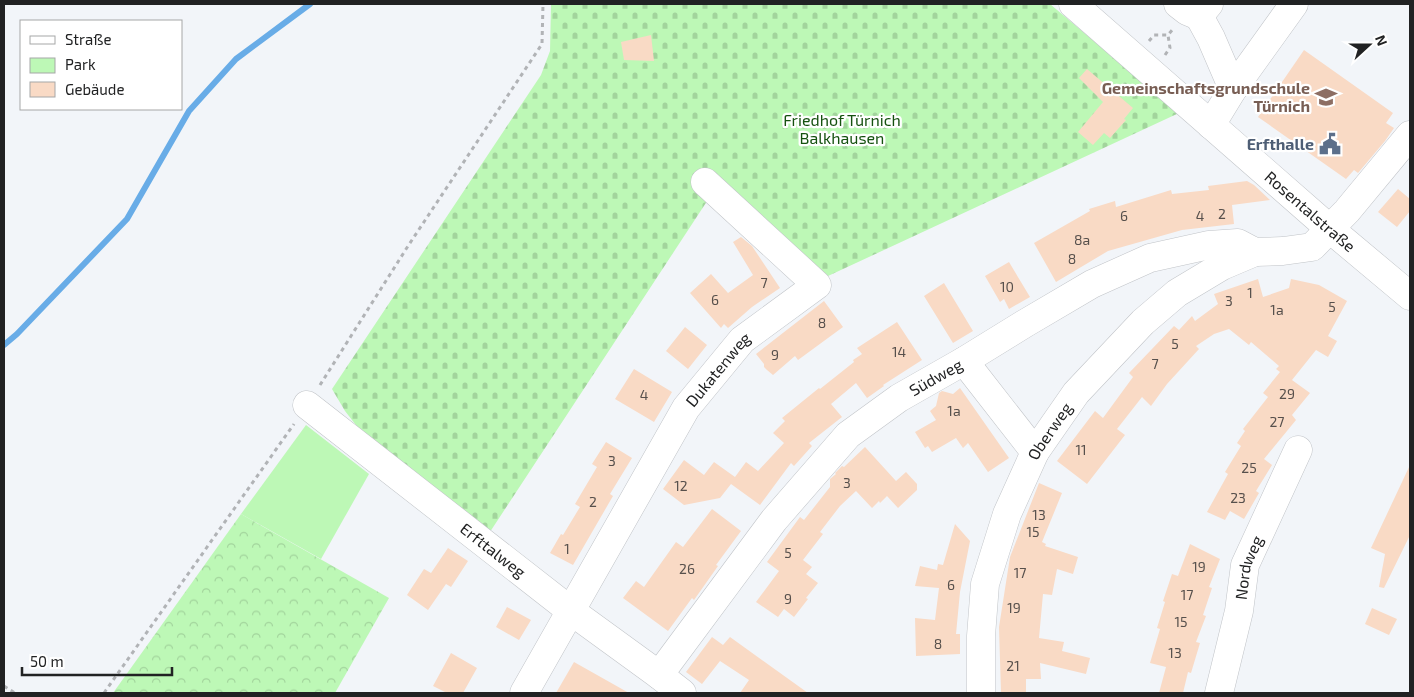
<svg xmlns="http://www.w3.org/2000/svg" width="1414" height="697" viewBox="0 0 1414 697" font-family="'Exo 2',sans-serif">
  <defs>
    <pattern id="forest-crowns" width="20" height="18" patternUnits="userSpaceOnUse" patternTransform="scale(1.25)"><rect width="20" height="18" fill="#bdf8b6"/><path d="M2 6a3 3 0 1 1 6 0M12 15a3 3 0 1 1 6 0" fill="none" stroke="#a2d49c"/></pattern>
    <pattern id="cemetery-stones" width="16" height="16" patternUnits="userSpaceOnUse" patternTransform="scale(1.25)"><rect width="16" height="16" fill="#bdf8b6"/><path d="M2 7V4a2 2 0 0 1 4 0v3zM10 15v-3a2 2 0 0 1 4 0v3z" fill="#a2d49c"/></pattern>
  </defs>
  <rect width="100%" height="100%" fill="#f2f5f9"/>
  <path fill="#bdf8b6" d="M306 425 369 474 321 559 241 514Z"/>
  <path fill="url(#forest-crowns)" d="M241 514 389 598 335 693H113Z"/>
  <path fill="url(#cemetery-stones)" d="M551 4H1050L1179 113 828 276 810 272 717 186 486 538 380 456 345 411 332 389 541 75 550 51Z"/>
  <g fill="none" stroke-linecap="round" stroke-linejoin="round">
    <path stroke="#68ace7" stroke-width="6" d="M4 345 17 334 127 219 189 111 236 59 310 4"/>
  </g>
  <path fill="#f9dac5" d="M651 35 654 61 624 60 621 42Z
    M1304 50 1393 113 1386 123 1394 128 1385 141 1358 173 1354 170 1346 179 1258 117Z
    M1087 69 1133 108 1124 119 1126 120 1110 138 1104 133 1093 145 1078 132 1103 102 1079 78Z
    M1247 181 1254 185 1270 200 1232 205 1234 224 1182 230 1108 251 1056 282 1034 243 1090 211 1089 209 1115 201 1116 207 1171 190 1172 194 1209 190 1208 186Z
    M1398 189 1410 199V211L1397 227 1378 212Z
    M741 237 752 246 780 288 752 307 728 328 724 324 721 328 690 293 711 274 728 293 753 275 733 242Z
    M1009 262 1030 297 1009 309 1004 299 1000 302 985 276Z
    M1258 279 1263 297 1289 288 1291 279 1319 285 1347 301 1328 336 1337 341 1328 357 1316 350 1292 380 1310 393 1292 415 1296 420 1264 459 1272 465 1256 491 1259 493 1244 519 1230 511 1225 520 1207 512 1228 474 1225 472 1241 446 1237 443 1245 431 1243 429 1268 397 1263 393 1280 372 1276 369 1279 366 1251 342 1249 345 1229 329 1214 334 1196 346 1199 349 1167 384 1151 406 1142 397 1117 429 1125 435 1087 484 1057 461 1095 411 1103 418 1133 377 1129 373 1174 326 1179 330 1192 316 1195 321 1218 304 1214 294Z
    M944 283 973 331 953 343 924 296Z
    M824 301 843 327 798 360 795 356 773 375 767 370 764 367V364L756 354Z
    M897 322 922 360 883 385 884 386 867 398 856 383 831 404 842 417 809 443 812 446 794 466 791 463 760 505 731 484 720 498 684 505 663 489 684 460 704 475 714 462 735 477 746 462 758 471 784 443 773 433 785 421 782 418 819 388 820 389 854 362 853 360 862 354 857 348Z
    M685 327 707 345 688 369 666 351Z
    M634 369 672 392 654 422 615 399Z
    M960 388 1009 458 988 472 968 443 963 448 956 438 932 452 928 446 925 448 915 432 936 420 930 411 936 406 939 393 942 391 953 394Z
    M606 442 632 458 610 494 613 496 573 565 550 553 561 534 563 535 580 507 575 504 597 467 592 464Z
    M865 447 896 481 906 472 917 484V490L898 508 887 496 880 503 879 501 872 508 856 491 840 506 820 532 823 534 803 560 812 567 806 574 818 583 806 598 808 599 794 617 784 609 778 617 756 602 779 571 767 562 800 517 804 520 830 487V479L836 474 835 473 842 466 844 467Z
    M1410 465V535L1384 588 1379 587 1385 554 1371 548Z
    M1039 483 1062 493 1042 542 1046 544 1045 546 1078 557 1073 574 1057 569 1052 595 1043 594 1039 638 1064 642 1062 651 1090 658 1086 674 1040 663 1041 679H1026V693H1001L999 627 1010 557Z
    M712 509 741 531 716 565 718 566 694 600 692 598 668 631 623 598 636 581 644 587 676 542 683 547Z
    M955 524 970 541 960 592 956 634H960V654L916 656 915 618 935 620 939 588 915 586 920 566 937 570 938 564 943 565Z
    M1190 544 1220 559 1209 587 1212 588 1203 615 1206 616 1196 642 1200 643 1191 673 1188 672 1183 693H1159L1166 667 1150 663 1160 629 1157 628 1165 602 1163 601 1172 574 1178 576Z
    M448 548 468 561 451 587 446 584 428 610 407 595 424 569 431 573Z
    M507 607 531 620 519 640 496 627Z
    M1372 608 1397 619 1389 635 1365 624Z
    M712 637 723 645 730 637 808 693H740L749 680 720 661 702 684 686 672Z
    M451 653 477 668 463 693H447L433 686Z
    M574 662 629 693H556Z"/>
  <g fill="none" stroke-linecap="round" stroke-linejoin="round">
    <g stroke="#c1c4c8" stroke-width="29">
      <g id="minor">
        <path id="s1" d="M1073 4 1330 229 1410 296"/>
        <path d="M1178 4 1187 11 1199 16"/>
        <path d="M1209 4 1199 16 1211 38 1233 89"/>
        <path d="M1211 125 1233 89 1294 4"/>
        <path d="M964 361 1035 452"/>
        <path id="s2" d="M307 405 571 611 659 675 682 693"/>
        <path id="s3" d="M659 675 774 520 848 435 899 398 964 361 1024 324 1092 284 1150 258 1209 245 1238 243 1255 252 1283 251 1312 247 1347 211 1410 135"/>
        <path id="s4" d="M524 693 686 408 742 340 817 285 705 182"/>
        <path id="s5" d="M981 693V636L985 584 1007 514 1035 452 1076 393 1143 322 1177 293 1222 266 1255 252"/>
        <path id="s6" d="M1219 693 1239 611 1245 565 1298 450"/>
      </g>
    </g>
    <path stroke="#b1b3b6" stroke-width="3" stroke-dasharray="4 4" stroke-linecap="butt" d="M1149 41 1154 35H1168L1173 29
      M1165 55 1170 48 1168 35
      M320 385 408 246 542 44 543 4
      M4 686 15 693
      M104 693 294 424"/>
    <use href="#minor" stroke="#fff" stroke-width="28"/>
  </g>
  <defs>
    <g id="school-bare" transform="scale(1.725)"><path d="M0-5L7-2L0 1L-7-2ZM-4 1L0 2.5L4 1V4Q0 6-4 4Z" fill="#8d6e63" stroke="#fff" stroke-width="2.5" paint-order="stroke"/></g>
    <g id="civic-bare" transform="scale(1.725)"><path d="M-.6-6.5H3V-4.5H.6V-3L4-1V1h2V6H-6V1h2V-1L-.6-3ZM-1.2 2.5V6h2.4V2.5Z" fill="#5c6f8a" stroke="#fff" stroke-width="2.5" paint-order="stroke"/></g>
  </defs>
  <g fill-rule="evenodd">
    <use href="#school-bare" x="1326" y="97"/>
    <use href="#civic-bare" x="1330" y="144"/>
  </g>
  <g text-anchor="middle" stroke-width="4.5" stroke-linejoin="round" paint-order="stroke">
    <g font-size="14" fill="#57504c">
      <text x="1222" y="219">2</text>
      <text x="1124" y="221">6</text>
      <text x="1200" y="221">4</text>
      <text x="1082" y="245">8a</text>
      <text x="1072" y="264">8</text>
      <text x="764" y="288">7</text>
      <text x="1007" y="292">10</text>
      <text x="1250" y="298">1</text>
      <text x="715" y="305">6</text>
      <text x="1229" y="306">3</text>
      <text x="1332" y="312">5</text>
      <text x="1277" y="315">1a</text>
      <text x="822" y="328">8</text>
      <text x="1175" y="349">5</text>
      <text x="899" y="357">14</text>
      <text x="775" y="360">9</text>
      <text x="1155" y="369">7</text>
      <text x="1287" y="399">29</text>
      <text x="644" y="400">4</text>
      <text x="954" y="416">1a</text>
      <text x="1277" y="427">27</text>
      <text x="1081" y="455">11</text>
      <text x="612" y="466">3</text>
      <text x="1249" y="473">25</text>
      <text x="847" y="488">3</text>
      <text x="681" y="491">12</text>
      <text x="1238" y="503">23</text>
      <text x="593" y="507">2</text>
      <text x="1039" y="520">13</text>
      <text x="1033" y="537">15</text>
      <text x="567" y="554">1</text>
      <text x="788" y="558">5</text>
      <text x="1199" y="572">19</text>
      <text x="687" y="574">26</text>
      <text x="1020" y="578">17</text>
      <text x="951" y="590">6</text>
      <text x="1187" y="600">17</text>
      <text x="788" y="604">9</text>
      <text x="1014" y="613">19</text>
      <text x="1181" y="627">15</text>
      <text x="938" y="649">8</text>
      <text x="1175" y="658">13</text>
      <text x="1013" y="671">21</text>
    </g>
    <g font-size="16" font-weight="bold" fill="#785e54" stroke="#fff" text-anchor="end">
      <text x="1310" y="94">Gemeinschaftsgrundschule<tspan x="1310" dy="18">Türnich</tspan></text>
    </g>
    <g font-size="16" fill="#15510f" stroke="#fff">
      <text x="842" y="126">Friedhof Türnich<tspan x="842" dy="18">Balkhausen</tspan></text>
    </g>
    <g font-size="16" font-weight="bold" fill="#4e5e75" stroke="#fff" text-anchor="end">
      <text x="1314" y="150">Erfthalle</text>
    </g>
    <g font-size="16" fill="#212223" stroke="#fff">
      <text dy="6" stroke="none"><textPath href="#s1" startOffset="315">Rosentalstraße</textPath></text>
      <text dy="6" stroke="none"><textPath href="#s4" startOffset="378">Dukatenweg</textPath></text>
      <text dy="6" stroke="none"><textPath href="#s3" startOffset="411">Südweg</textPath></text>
      <text dy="6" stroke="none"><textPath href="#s5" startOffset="276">Oberweg</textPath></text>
      <text dy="6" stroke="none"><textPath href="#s2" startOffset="236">Erfttalweg</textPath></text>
      <text dy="6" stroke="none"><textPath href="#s6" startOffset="129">Nordweg</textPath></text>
    </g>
  </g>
  <rect width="1414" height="697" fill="none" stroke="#212223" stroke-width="10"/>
  <rect x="20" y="20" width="162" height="90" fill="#ffffff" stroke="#a6a7a7"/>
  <rect x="30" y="36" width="25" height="8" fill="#ffffff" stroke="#a6a7a7"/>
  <text x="65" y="45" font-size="15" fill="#212223">Straße</text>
  <rect x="30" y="58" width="25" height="15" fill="#bdf8b6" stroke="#a6a7a7"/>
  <text x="65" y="70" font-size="15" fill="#212223">Park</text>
  <rect x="30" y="82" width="25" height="15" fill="#f9dac5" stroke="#a6a7a7"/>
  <text x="65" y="95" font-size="15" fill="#212223">Gebäude</text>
  <g transform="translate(1369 45) rotate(69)" stroke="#ffffff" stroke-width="4" paint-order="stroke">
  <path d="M0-4L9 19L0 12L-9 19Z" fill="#212223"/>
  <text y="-8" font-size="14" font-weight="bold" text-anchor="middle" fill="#212223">N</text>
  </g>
  <path d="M22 667v8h150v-8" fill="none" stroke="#212223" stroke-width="2.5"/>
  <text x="30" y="667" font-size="15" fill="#212223" stroke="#ffffff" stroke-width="4" paint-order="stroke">50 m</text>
</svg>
